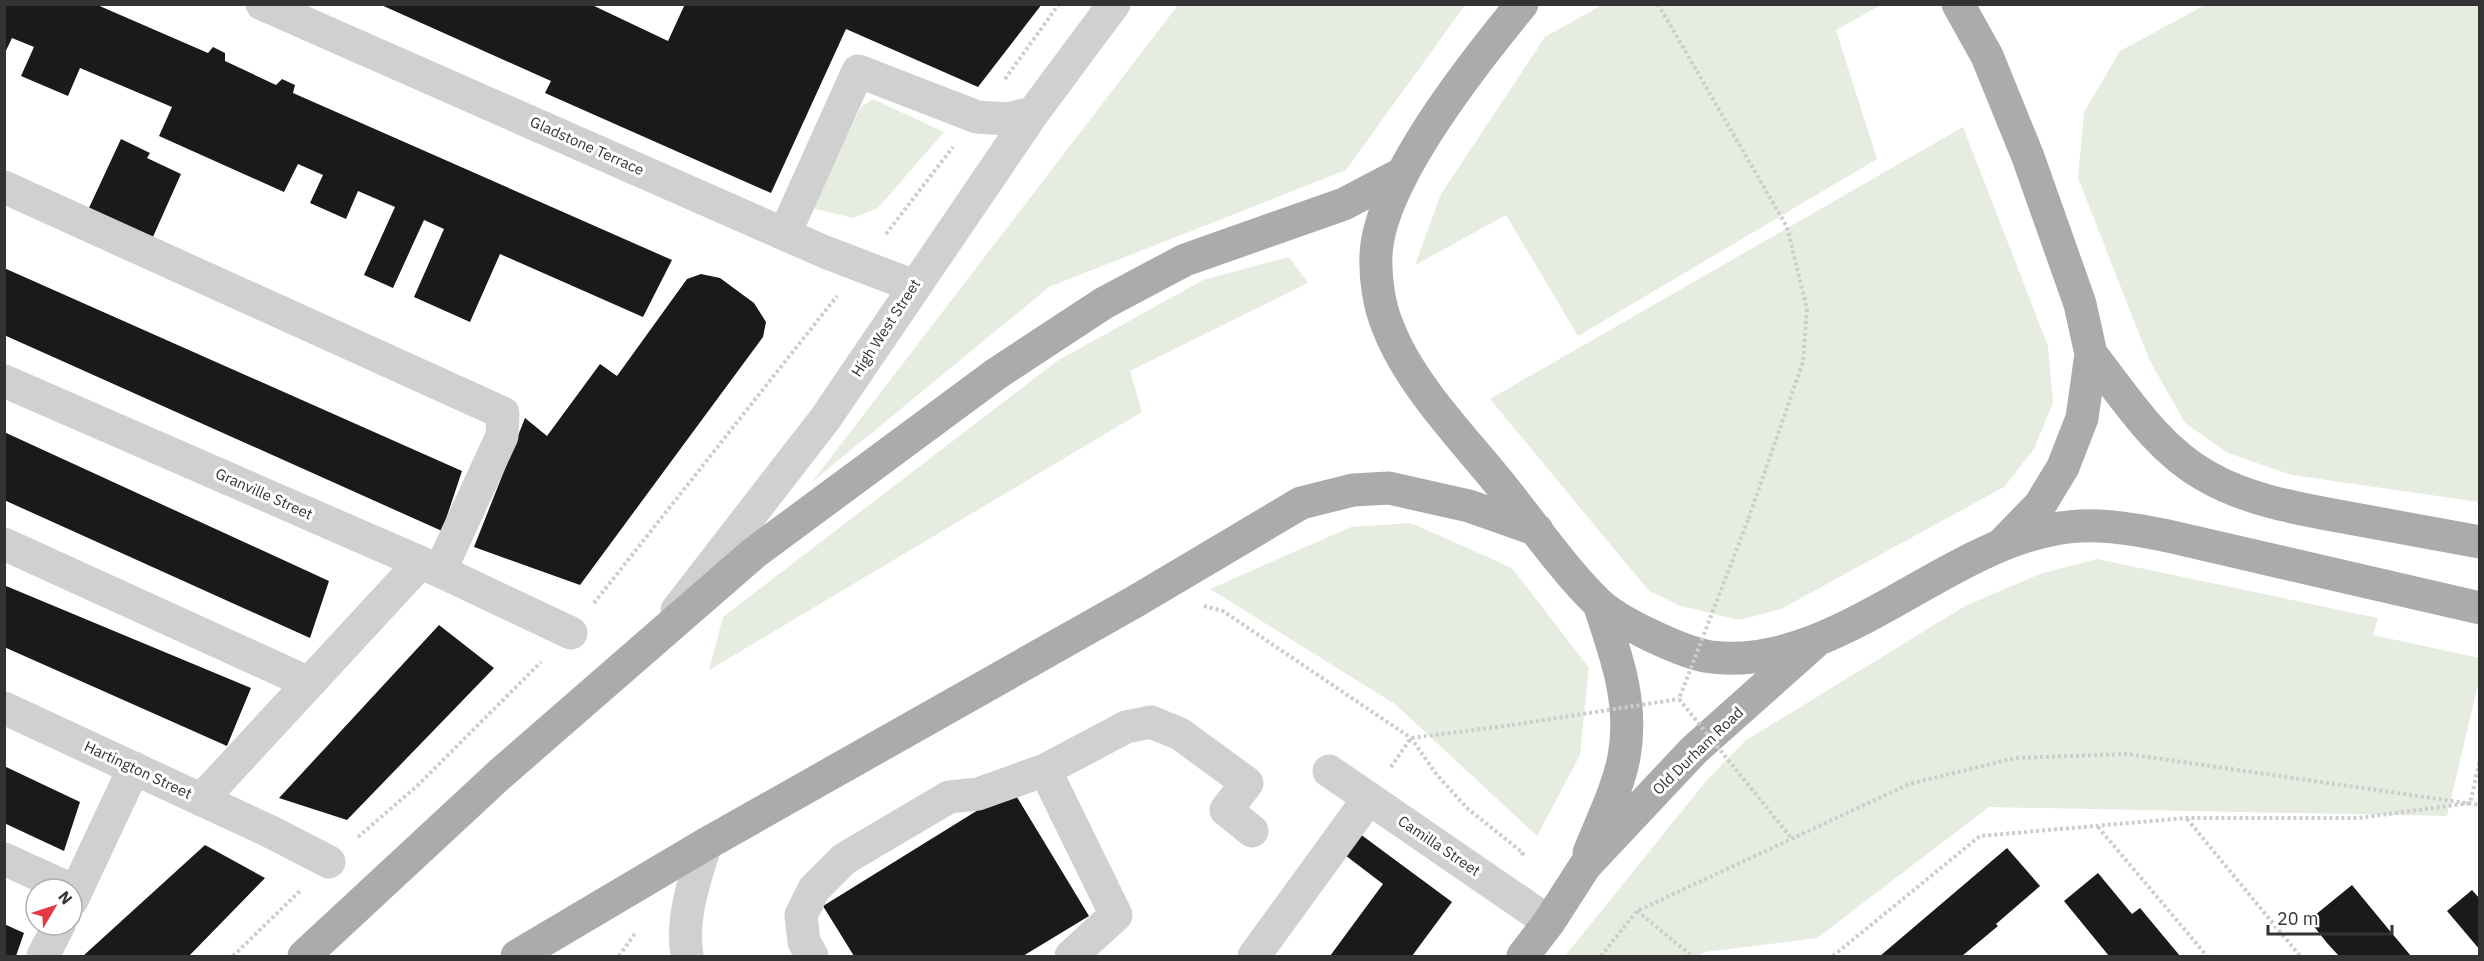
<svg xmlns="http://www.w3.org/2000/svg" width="2484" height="961" viewBox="0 0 2484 961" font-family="'IBM Plex Sans',sans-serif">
  <rect width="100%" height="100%" fill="#fff"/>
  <path fill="#e6ecdf" d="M1178 5H1465L1346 170 1049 287 812 482Z
    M1602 5H1881L1836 30 1877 159 1578 336 1506 215 1415 265 1441 194 1545 37Z
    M2205 5H2479V502L2292 475 2228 453 2185 423 2149 359 2078 178 2084 112 2120 51Z
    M873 99 944 132 878 208 853 218 812 208 861 107Z
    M1963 127 2048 346 2053 403 2034 449 2004 487 1781 609 1739 620 1681 606 1649 591 1490 399Z
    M1289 257 1308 283 1130 371 1142 412 709 670 723 617 1057 361 1203 280Z
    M1411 523 1512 568 1589 668 1580 755 1537 836 1395 704 1210 589 1351 527Z
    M2097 559 2378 618 2373 635 2479 658V680L2447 816 1989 807 1817 938 1705 952 1699 956H1565L1707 780 1745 741 1965 606 2040 574Z"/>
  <path fill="#1a1a1a" d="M4 4H95L208 53 213 47 225 53V61L276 85 282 79 295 85 293 93 672 260 643 317 500 254 470 322 414 297 444 229 424 220 393 288 364 275 395 207 358 191 346 219 310 203 323 175 298 164 284 192 159 136 172 107 80 68 68 96 21 76 34 47 12 38 4 55Z
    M379 4H590L668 41 685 4H1042L978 87 846 29 771 193 545 93 551 81Z
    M121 139 150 153 147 158 181 174 152 239 88 210Z
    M4 268 462 471 442 531 4 335Z
    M701 274 720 278 754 303 766 322 763 337 580 585 474 547 525 418 547 436 600 364 617 376 687 279Z
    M4 432 329 581 310 638 4 500Z
    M6 586 251 688 227 746 4 647Z
    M439 625 494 668 347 820 279 798Z
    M4 766 80 802 64 851 4 823Z
    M1012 789 1089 916 1023 956H854L823 906Z
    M1356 831 1452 902 1412 956H1330L1383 884 1341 852Z
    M205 845 265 878 189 956H83Z
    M2007 848 2040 886 1996 924 1998 926 1962 956H1880Z
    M2098 873 2132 914 2140 908 2180 956H2109L2064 901Z
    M2352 885 2390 931 2411 956H2339L2327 943 2309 920Z
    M2472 890 2480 899V950L2447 911Z
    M4 924 24 933 16 956H4Z"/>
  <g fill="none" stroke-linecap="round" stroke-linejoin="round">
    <path stroke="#cdcdcd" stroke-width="4" stroke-dasharray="3 3" stroke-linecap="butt" d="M1658 4 1787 227 1807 309 1803 362 1748 520
      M1005 79 1059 4
      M886 234 953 147
      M594 603 837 296
      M1204 606 1223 611 1411 738 1437 775 1468 809 1523 853 1520 857
      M1391 767 1411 738 1512 725
      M2187 819 2300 956
      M2098 827 2207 956
      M358 837 417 786 541 662
      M1637 911 1692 956
      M233 956 302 889
      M619 956 636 932
      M1601 956 1637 911 1909 784 2015 758 2127 754 2480 805
      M1833 956 1980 836 2186 818H2359L2470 803 2480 760"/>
    <path stroke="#d0d0d0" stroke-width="33" d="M262 4 825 252 914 286
      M4 187 503 413 502 436 440 571
      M785 233 858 71 977 117 1007 119 1033 113
      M4 381 440 571 571 633
      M4 544 309 683
      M677 610 825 419 1033 113 1114 4
      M4 708 271 832 329 862
      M1045 770 1116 915 1071 956
      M1329 771 1549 922
      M201 800 420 563
      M4 859 70 889
      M72 900 134 768
      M43 956 59 925
      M687 956C681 917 694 881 706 844
      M812 956 804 942 801 915 814 889 844 859 949 797 978 794 1045 770 1126 727 1151 722 1180 734 1247 783 1226 810 1252 831
      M1254 956 1369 798"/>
    <path stroke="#ababab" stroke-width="33" d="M1522 4C1475 61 1379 181 1376 255 1375 278 1379 306 1388 327 1410 385 1465 440 1504 489 1532 524 1565 571 1597 602 1617 622 1683 653 1711 657 1830 672 1937 553 2050 530 2090 521 2128 528 2168 536L2480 608
      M1958 4 1987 56 2028 157 2080 304 2091 354 2082 418 2063 467 2040 505 2004 542
      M2091 354C2124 396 2157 449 2206 476 2249 501 2301 509 2349 518 2393 526 2436 534 2480 542
      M1589 853C1601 822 1618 789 1624 757 1634 703 1616 655 1599 604
      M304 956 499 775 754 553 996 374 1104 303 1185 260 1344 204 1401 174
      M517 956 706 844 1136 601 1301 503 1353 490 1389 488 1469 506 1537 530
      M1523 956 1549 922 1585 866 1694 750 1813 644"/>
    <path stroke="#cdcdcd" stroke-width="4" stroke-dasharray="3 3" stroke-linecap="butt" d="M1748 520 1679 699 1792 839
      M1512 725 1679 699"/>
  </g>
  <g text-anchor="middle" stroke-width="6" stroke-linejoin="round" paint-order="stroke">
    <g font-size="15" fill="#333" stroke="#fff">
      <text transform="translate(587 146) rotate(24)" y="5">Gladstone Terrace</text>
      <text transform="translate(886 328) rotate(-57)" y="5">High West Street</text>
      <text transform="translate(264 494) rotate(24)" y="5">Granville Street</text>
      <text transform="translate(1698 751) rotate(-44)" y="5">Old Durham Road</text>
      <text transform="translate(138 770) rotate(25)" y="5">Hartington Street</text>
      <text transform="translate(1439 846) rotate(34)" y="5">Camilla Street</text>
    </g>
  </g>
  <rect width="2484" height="961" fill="none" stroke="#333333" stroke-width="12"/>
  <g transform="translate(54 907) rotate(51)"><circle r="28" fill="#ffffff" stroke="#adadad" stroke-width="1.5"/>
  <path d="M0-4.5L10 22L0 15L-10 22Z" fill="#e63946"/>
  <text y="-9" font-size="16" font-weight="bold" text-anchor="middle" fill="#333333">N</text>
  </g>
  <path d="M2268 925v9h124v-9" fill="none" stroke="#333333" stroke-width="3"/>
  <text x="2277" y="925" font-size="18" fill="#333333" stroke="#ffffff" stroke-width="4.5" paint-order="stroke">20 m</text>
</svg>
